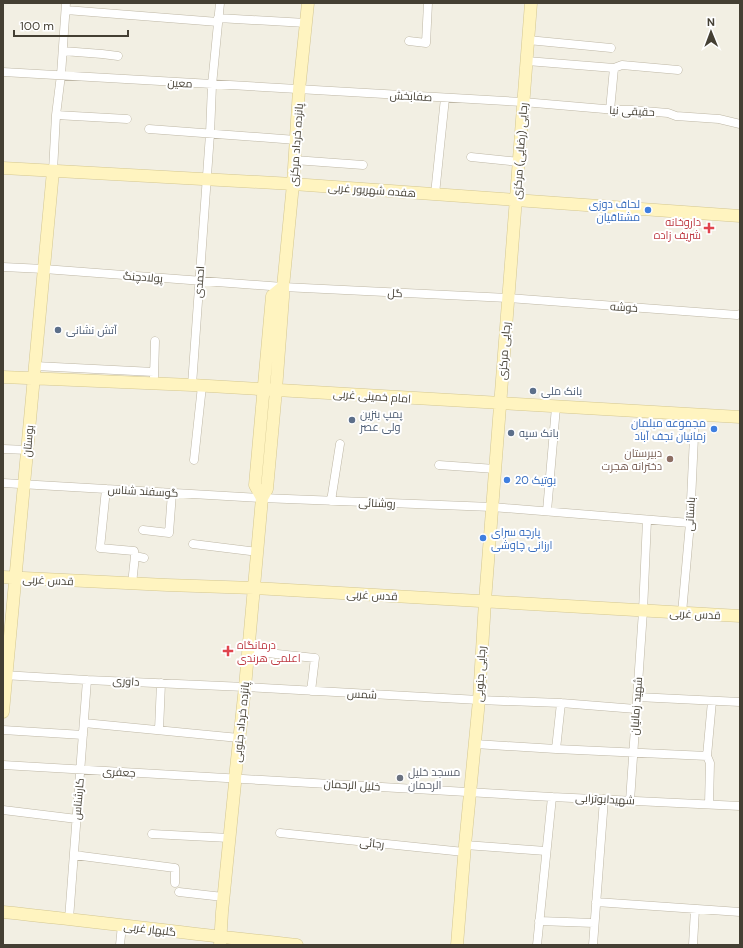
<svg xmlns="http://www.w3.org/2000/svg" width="743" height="948" viewBox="0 0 743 948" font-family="'DM Sans',Cairo,sans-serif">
  <rect width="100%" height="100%" fill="#f2efe3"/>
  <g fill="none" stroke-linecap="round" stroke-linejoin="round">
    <g stroke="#beb7a5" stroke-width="9">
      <path id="street" d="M66 10 218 22
        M218 18 306 23
        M528 40 611 48
        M409 41 426 43 428 3
        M63 51 102 54 118 56
        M527 61 614 68 622 65 678 70
        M3 72 523 102 616 110H632L668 113 676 116 719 119 740 124
        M610 110 614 68
        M56 115 127 119
        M149 129 296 140
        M471 157 519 162
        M294 160 363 165
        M53 171 56 115 61 75 66 3
        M435 194 445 98
        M3 267 44 269 283 287 508 298 737 315 740 314
        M35 366 154 372
        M154 377 155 341
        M192 385 210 134 212 85 220 3
        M3 449 28 450
        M194 460 202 386
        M439 465 495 469
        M3 483 262 498 492 507 690 523
        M106 489 100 548 134 551 135 556 144 558
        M331 501 340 444
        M547 511 556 407
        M143 530 169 533 172 493
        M193 544 258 552
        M132 584 135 556
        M682 613 690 523 695 415
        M248 651 315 658 311 691
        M3 675 87 680 245 687 479 700 561 703 636 709
        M637 697 740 702
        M84 723 239 738
        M3 730 83 735
        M159 730 161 683
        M475 744 556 749 707 756
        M556 749 561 703
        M3 765 552 797 740 806
        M630 801 643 611 647 520
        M709 804 710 763 707 756 712 701
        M3 810 77 819
        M280 833 464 852
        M152 834 229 838
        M465 845 546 851
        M74 855 175 868V883
        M179 892 223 897
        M596 902 740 912
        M69 919 87 680
        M539 921 594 923
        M120 945 122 925
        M537 945 552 797
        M593 945 604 799
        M693 945 695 909"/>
    </g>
    <g stroke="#d4c791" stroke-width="13">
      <path id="secondary" d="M3 168 293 184 740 216
        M3 377 192 385 740 417
        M262 498 255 485 272 296 283 287
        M3 577 167 585 254 588 740 616
        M3 712C21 531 36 351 53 171
        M3 912C101 922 199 935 297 945
        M220 945 222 912 235 783V778L245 687 262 498 267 489 276 390 283 297V287L293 184 299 90 308 3
        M457 945 465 845 479 700 485 601 531 3"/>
    </g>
    <use href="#street" stroke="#fff" stroke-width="8"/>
    <use href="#secondary" stroke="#fff4c0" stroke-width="12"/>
  </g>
  <g fill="#3f7fe0" stroke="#fff" stroke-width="1.5">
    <circle cx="648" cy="210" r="4"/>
    <circle cx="714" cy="429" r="4"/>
    <circle cx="507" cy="480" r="4"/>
    <circle cx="483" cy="538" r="4"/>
  </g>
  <g fill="#e0444e" stroke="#fff" stroke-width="1.5">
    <path d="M707 222h4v4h4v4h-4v4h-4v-4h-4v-4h4z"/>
    <path d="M226 645h4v4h4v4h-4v4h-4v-4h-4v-4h4z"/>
  </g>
  <g fill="#5c6f8a" stroke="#fff" stroke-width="1.5">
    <circle cx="58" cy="330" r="4"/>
    <circle cx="533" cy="391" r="4"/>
    <circle cx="352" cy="420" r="4"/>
    <circle cx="511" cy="433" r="4"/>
  </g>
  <circle fill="#8d6e63" stroke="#fff" stroke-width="1.5" cx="670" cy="459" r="4"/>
  <circle fill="#6b7280" stroke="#fff" stroke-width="1.5" cx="400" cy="778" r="4"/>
  <g text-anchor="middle" stroke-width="4" stroke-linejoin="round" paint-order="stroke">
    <g font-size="11" fill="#443f33" stroke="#fff">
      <text transform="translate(180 83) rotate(3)" y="4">معین</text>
      <text transform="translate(411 96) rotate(3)" y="4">صفابخش</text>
      <text transform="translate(632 111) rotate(3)" y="4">حقیقی نیا</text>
      <text transform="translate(296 145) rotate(-86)" y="4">پانزده خرداد مرکزی</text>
      <text transform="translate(520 151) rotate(-86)" y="4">رجایی (رضایی) مرکزی</text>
      <text transform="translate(372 190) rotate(4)" y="4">هفده شهریور غربی</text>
      <text transform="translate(143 277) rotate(4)" y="4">پولادچنگ</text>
      <text transform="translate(199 282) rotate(-86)" y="4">احمدی</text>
      <text transform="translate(395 293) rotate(3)" y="4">گل</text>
      <text transform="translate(624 307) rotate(4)" y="4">خوشه</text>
      <text transform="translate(504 351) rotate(-86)" y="4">رجایی مرکزی</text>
      <text transform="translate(372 396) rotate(4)" y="4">امام خمینی غربی</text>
      <text transform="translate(28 441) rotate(-85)" y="4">بوستان</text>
      <text transform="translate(143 491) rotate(3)" y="4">گوسفند شناس</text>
      <text transform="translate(377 503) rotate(2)" y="4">روشنائی</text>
      <text transform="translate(690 514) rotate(-87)" y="4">باستانی</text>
      <text transform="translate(48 580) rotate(3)" y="4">قدس غربی</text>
      <text transform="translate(372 595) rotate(3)" y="4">قدس غربی</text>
      <text transform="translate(695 614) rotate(3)" y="4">قدس غربی</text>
      <text transform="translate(480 674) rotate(-87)" y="4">رجایی جنوبی</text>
      <text transform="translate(126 681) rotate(3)" y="4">داوری</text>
      <text transform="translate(362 694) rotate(3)" y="4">شمس</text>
      <text transform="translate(636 706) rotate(-86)" y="4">شهید زمانیان</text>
      <text transform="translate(241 722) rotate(-84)" y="4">پانزده خرداد جنوبی</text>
      <text transform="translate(119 772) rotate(3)" y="4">جعفری</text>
      <text transform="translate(352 785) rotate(3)" y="4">خلیل الرحمان</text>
      <text transform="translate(78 799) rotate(-85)" y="4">کارشناس</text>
      <text transform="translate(605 799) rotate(3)" y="4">شهیدابوترابی</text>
      <text transform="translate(372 843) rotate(6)" y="4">رجائی</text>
      <text transform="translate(150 929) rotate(7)" y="4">گلبهار غربی</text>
    </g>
    <g font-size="11" fill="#366cbe" stroke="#fff" text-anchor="end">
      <text x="640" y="208">لحاف دوزی<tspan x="640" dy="13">مشتاقیان</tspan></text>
      <text x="706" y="427">مجموعه مبلمان<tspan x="706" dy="13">زمانیان نجف آباد</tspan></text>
      <text x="515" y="484" text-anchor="start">بوتیک 20</text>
      <text x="491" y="536" text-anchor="start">پارچه سرای<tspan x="491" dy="13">ارزانی چاوشی</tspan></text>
    </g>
    <g font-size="11" fill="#be3a42" stroke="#fff" text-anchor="end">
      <text x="701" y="226">داروخانه<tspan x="701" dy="13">شریف زاده</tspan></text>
      <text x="237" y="649" text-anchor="start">درمانگاه<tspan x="237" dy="13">اعلمی هرندی</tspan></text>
    </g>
    <g font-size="11" fill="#4e5e75" stroke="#fff" text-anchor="start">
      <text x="66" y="334">آتش نشانی</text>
      <text x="541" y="395">بانک ملی</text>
      <text x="360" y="418">پمپ بنزین<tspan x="360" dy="13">ولی عصر</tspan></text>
      <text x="519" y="437">بانک سپه</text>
    </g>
    <g font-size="11" fill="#785e54" stroke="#fff" text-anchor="end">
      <text x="662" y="457">دبیرستان<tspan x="662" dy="13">دخترانه هجرت</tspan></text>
    </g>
    <g font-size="11" fill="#5b616d" stroke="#fff" text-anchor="start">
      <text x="408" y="776">مسجد خلیل<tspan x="408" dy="13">الرحمان</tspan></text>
    </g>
  </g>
  <rect width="743" height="948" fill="none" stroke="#443f33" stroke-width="8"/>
  <g transform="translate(711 32) rotate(359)" stroke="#ffffff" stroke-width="3" paint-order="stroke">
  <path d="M0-3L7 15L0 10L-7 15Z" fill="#443f33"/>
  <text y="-6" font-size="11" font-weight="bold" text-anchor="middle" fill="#443f33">N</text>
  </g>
  <path d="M14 30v6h114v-6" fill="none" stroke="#443f33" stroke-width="2"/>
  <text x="20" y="30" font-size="12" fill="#443f33" stroke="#ffffff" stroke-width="3" paint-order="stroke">100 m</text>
</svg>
